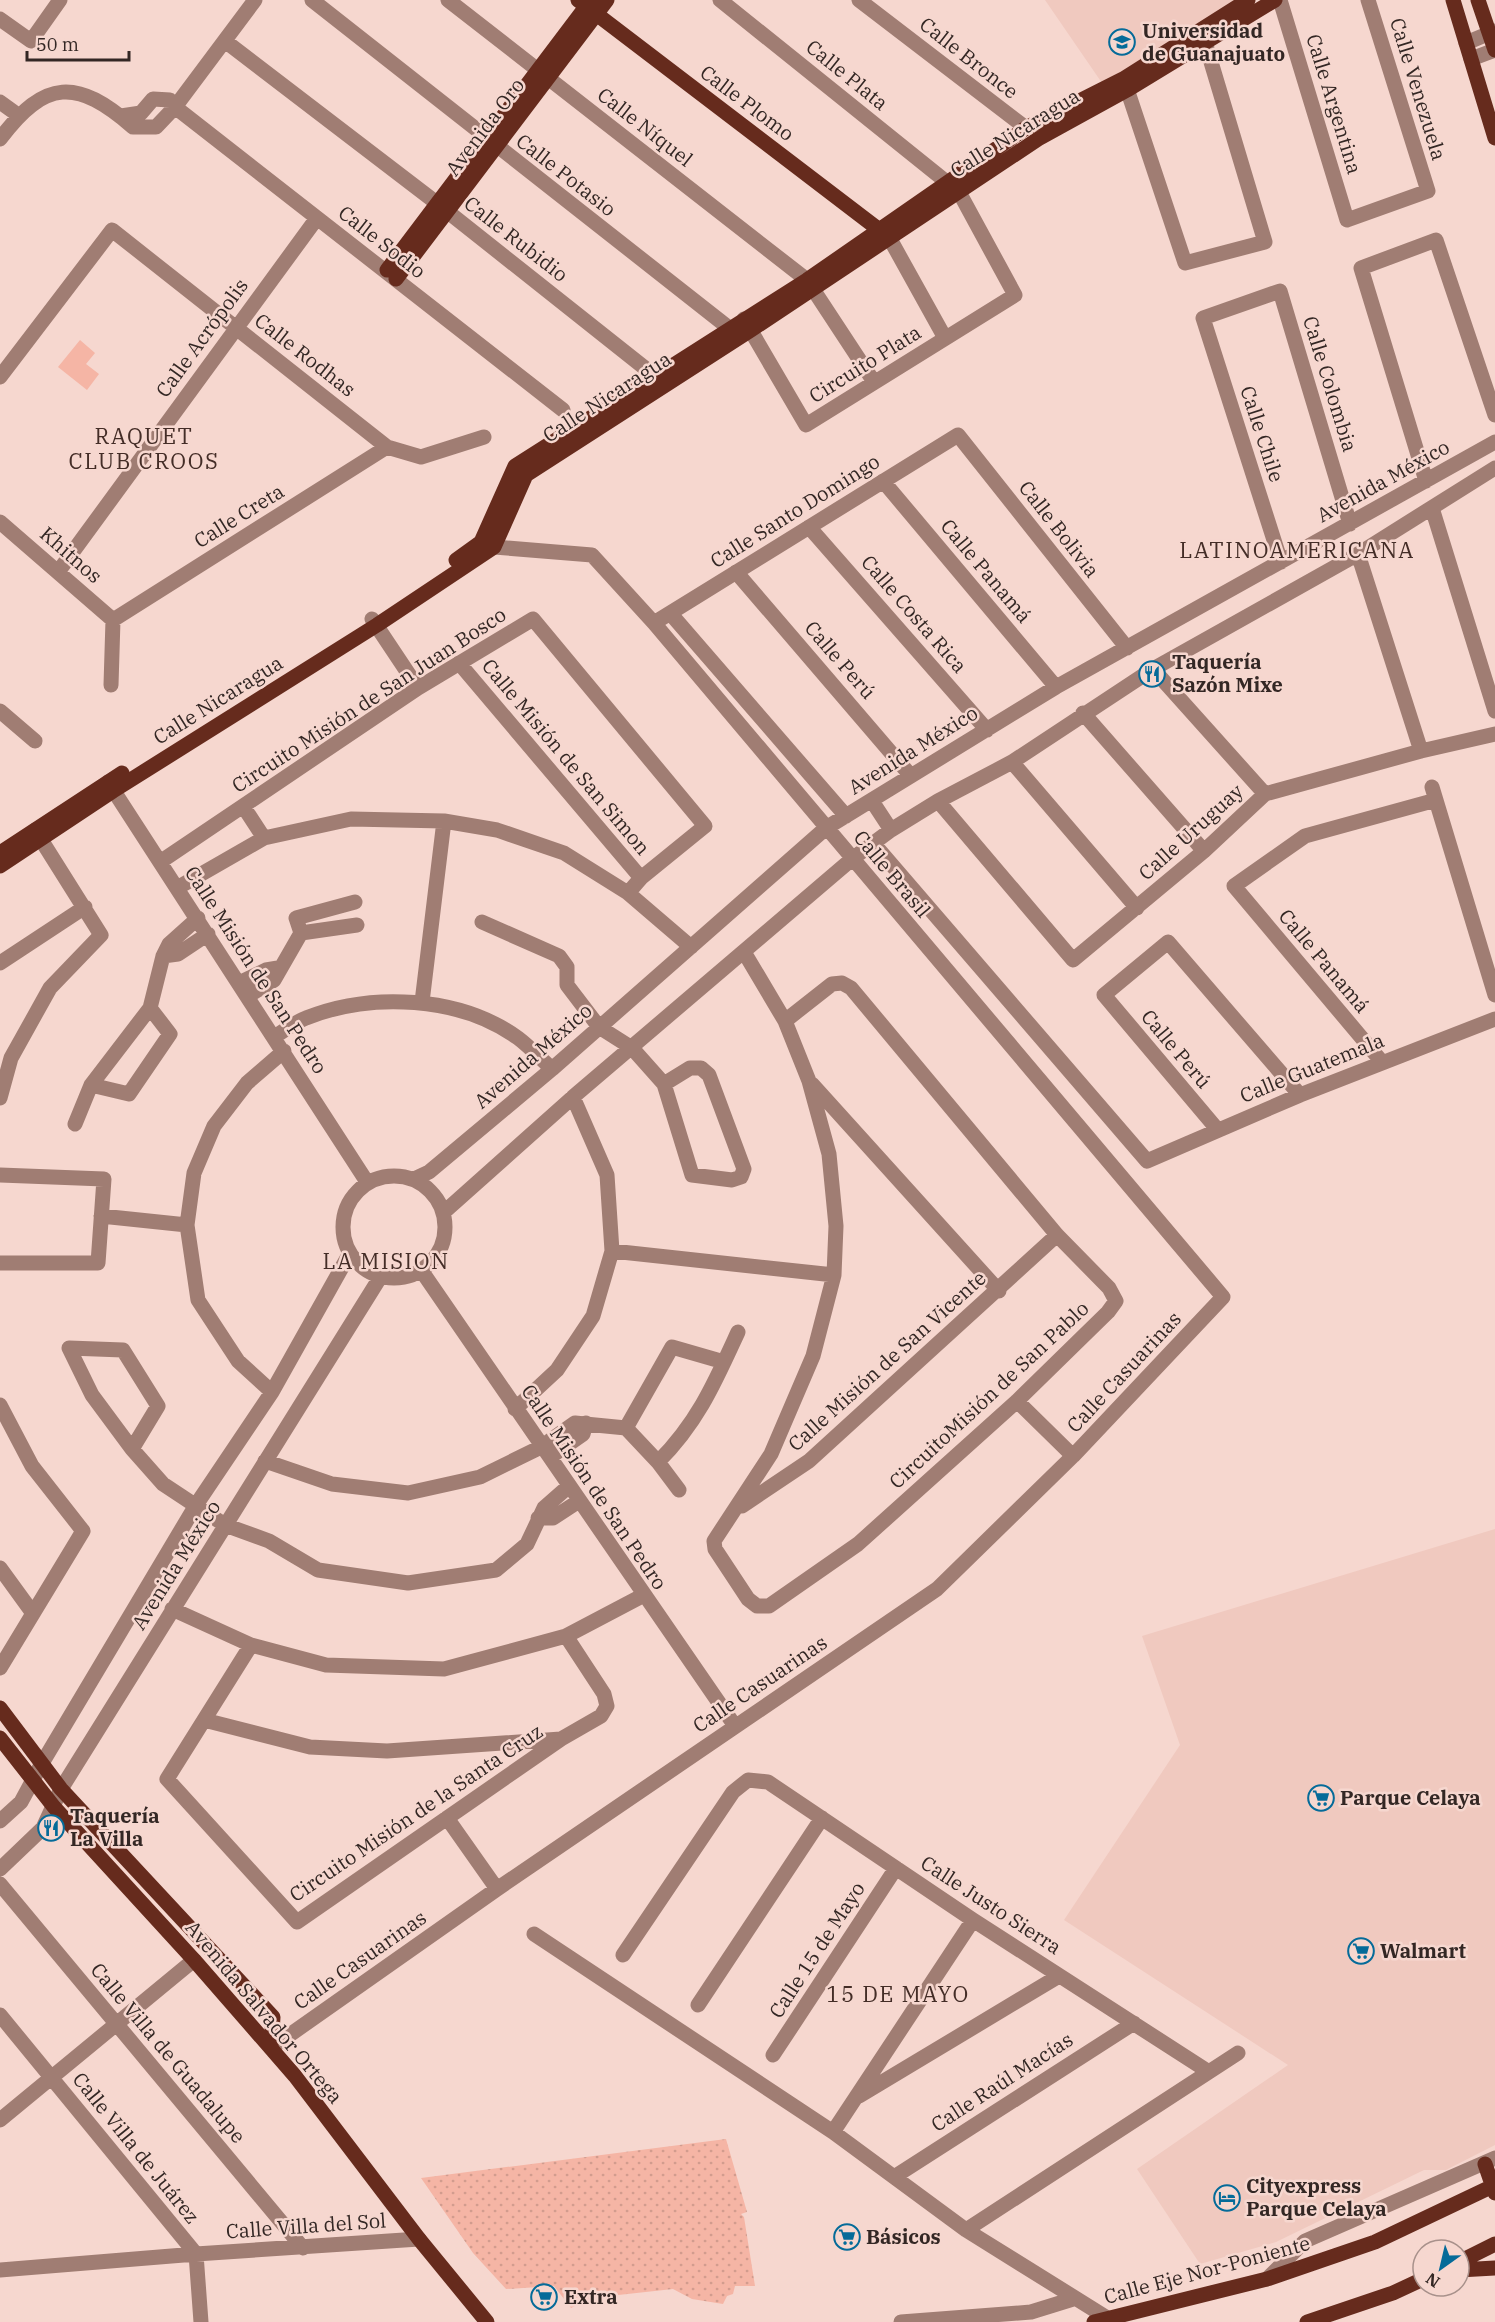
<svg xmlns="http://www.w3.org/2000/svg" width="1495" height="2322" viewBox="0 0 1495 2322" font-family="'IBM Plex Serif',serif">
  <defs>
    <pattern id="grass-dots" width="8" height="8" patternUnits="userSpaceOnUse" patternTransform="scale(1.5)"><rect width="8" height="8" fill="#f5b5a5"/><path d="M2 2h.1M6 6h.1" fill="none" stroke="#d29c8e" stroke-width="1.8" stroke-linecap="round"/></pattern>
  </defs>
  <rect width="100%" height="100%" fill="#f6d7cf"/>
  <path fill="#f0c9bf" d="M1045 0H1237L1102 83Z
    M1495 1529V2145L1446 2170H1424L1276 2242 1200 2264 1137 2169 1288 2065 1064 1920 1180 1745 1142 1636Z"/>
  <path fill="url(#grass-dots)" d="M726 2139 747 2212 741 2214 744 2217 755 2286H735L733 2294 727 2296 723 2304 692 2299 673 2289 591 2298 571 2308 554 2286 506 2289 473 2253 421 2178Z"/>
  <path fill="#f5b5a5" d="M80 340 95 353 86 364 99 374 87 390 58 367Z"/>
  <g fill="none" stroke-linecap="round" stroke-linejoin="round">
    <path stroke="#a07d73" stroke-width="15" d="M312 0 729 328 736 339
      M448 0 807 280 874 382
      M720 0 959 192 1015 295 806 425 744 319
      M859 0 1026 128
      M1280 0 1347 220 1428 191 1368 0
      M0 19 31 41 60 0
      M225 41 438 204 665 384
      M1466 43 1495 31
      M1471 59 1495 50
      M1124 80 1185 263 1265 242 1202 32
      M0 102 18 115
      M121 116 141 113 153 99 170 100 175 107 563 410
      M0 139C45 79 77 78 133 127H156L175 107 255 0
      M890 239 945 338
      M0 377 112 230 387 447 421 457 484 437
      M883 481 1056 687
      M1426 481 1361 268 1436 240 1495 415
      M1432 508 1495 711
      M0 522 113 620
      M809 527 987 730
      M1358 554 1421 751
      M1281 562 1203 318 1280 291 1350 524
      M58 572 317 218
      M736 572 911 776
      M670 613 846 816
      M372 619 418 688
      M113 620 387 447
      M654 623 958 435 1127 648
      M459 663 641 878
      M1153 669 1265 794
      M111 685 113 620
      M0 711 35 741
      M1083 713 1204 851
      M1012 762 1137 908
      M108 782 367 1182
      M1432 787 1495 995
      M872 801 891 830
      M938 801 1073 960 1204 851 1265 794 1421 751 1495 734
      M243 806 264 838
      M873 843 1147 1161 1300 1095 1495 1019
      M160 862 418 688 533 619 705 826 641 878 628 893
      M177 888 264 838 351 819 444 821 497 830 564 853 628 893 691 947
      M482 922 559 956 567 967V985L599 1027 632 1048 664 1084 692 1175 732 1180 741 1177 744 1169 709 1075 701 1068H690L664 1084
      M301 933 357 925
      M744 952 785 1021 809 1081 829 1154 836 1226 834 1275 813 1356 771 1454 714 1541 715 1549 748 1599 757 1606H769L858 1544 1017 1401 1108 1312 1116 1301 1109 1288 1057 1235 851 988 842 983 832 984 785 1021
      M163 956 178 954 208 934
      M0 963 85 907
      M239 983 266 970 278 968
      M248 996 274 980 301 933 296 918 355 902
      M422 1002 444 821
      M274 1037C284 1031 295 1022 306 1018 371 992 460 996 518 1038 530 1047 541 1059 552 1069
      M1382 1062 1234 886 1305 836 1436 800
      M812 1084 999 1291
      M91 1085 129 1094 170 1034 150 1008
      M0 1098 11 1058 50 988 101 935 35 830
      M75 1124 91 1085 150 1008 163 956 169 944 198 918
      M1217 1129 1104 995 1168 942 1300 1095
      M0 1175 104 1179 98 1263H0
      M343 1227a51 51 0 1 1 102 0a51 51 0 1 1-102 0Z
      M414 1179 429 1172 552 1069 826 828 1056 687 1495 442
      M443 1213 573 1097 852 859 891 830 938 801 1012 762 1153 669 1358 554 1495 468
      M101 1216 187 1225
      M612 1251 834 1275
      M421 1270 735 1726
      M272 1392 238 1361 198 1300 187 1225 194 1173 214 1126 247 1083 284 1051
      M1017 1401 1073 1456
      M0 1405 32 1466 83 1531 0 1668
      M515 1409 557 1370 593 1316 612 1251 607 1175 573 1097
      M626 1428 672 1347 724 1362
      M132 1449 158 1406 123 1350 69 1348 92 1395 132 1449 163 1484 225 1525 269 1541 318 1570 408 1583 496 1570 527 1544 544 1508 569 1486
      M550 1457 583 1434 586 1423
      M265 1461 332 1484 408 1493 480 1477 541 1447 575 1423 626 1428 658 1462 679 1490
      M658 1462C698 1422 715 1382 738 1332
      M742 1506 809 1461 1057 1235
      M538 1518H553L579 1501
      M0 1568 32 1612
      M172 1609 251 1645 326 1665 444 1669 566 1636 642 1596
      M251 1645 167 1779 297 1922 561 1739 601 1716 607 1706 604 1694 566 1636
      M204 1720 310 1747 387 1751 561 1739
      M447 1818 497 1889
      M0 1821 21 1802 41 1765 196 1505 272 1392 350 1253
      M0 1869 43 1828 61 1789 381 1276
      M0 1884 303 2248
      M534 1934 833 2132 966 2230 1109 2319
      M623 1955 733 1792 748 1780 768 1782 973 1920 1209 2072
      M698 2005 822 1818
      M0 2015 196 2254 201 2322
      M271 2048 497 1889 937 1589 1073 1456 1223 1297 654 623 592 555 494 547
      M773 2055 896 1868
      M859 2096 1059 1976
      M0 2120 194 1960
      M833 2132 973 1920
      M894 2177 1134 2023
      M966 2230 1238 2053
      M0 2270 196 2254 419 2239
      M1267 2279 1305 2241 1495 2158
      M901 2322 1031 2312 1073 2299"/>
    <path stroke="#662b1d" stroke-width="15" d="M578 0 886 235
      M1453 0 1495 138
      M1478 0 1495 50
      M387 270 591 0
      M396 279 607 0
      M456 560 481 542 515 466 807 280 1026 128 1123 79 1248 0
      M0 853 122 773
      M0 866 113 791 377 625 494 547 526 475 751 330 1038 139 1127 90 1275 0
      M0 1708 61 1789 273 2017 271 2048
      M0 1738 54 1807 194 1960 295 2076 419 2239 487 2322
      M1485 2164 1495 2193
      M1459 2262 1495 2244
      M1459 2270 1495 2268
      M1094 2322 1267 2279 1375 2242 1495 2185
      M1307 2322 1393 2293 1423 2279"/>
  </g>
  <defs>
    <g id="school-ring" transform="scale(1.35)"><circle r="9.5" fill="#f6d7cf" stroke="#056b99" stroke-width="1.5"/><path d="M0-5L7-2L0 1L-7-2ZM-4 1L0 2.5L4 1V4Q0 6-4 4Z" fill="#056b99"/></g>
    <g id="restaurant-ring" transform="scale(1.35)"><circle r="9.5" fill="#f6d7cf" stroke="#056b99" stroke-width="1.5"/><path d="M-5-6h1v4h1v-4h1v4h1v-4h1v5L-1.5 .5V6h-2V.5L-5-1ZM5-6V6H3V1.5H1.5Q1.5-4 5-6Z" fill="#056b99"/></g>
    <g id="supermarket-ring" transform="scale(1.35)"><circle r="9.5" fill="#f6d7cf" stroke="#056b99" stroke-width="1.5"/><path d="M-6-5.5h2.5l.6 2H6L4.5 2H-2.5L-4.4-4H-6ZM-1.5 3.2a1.3 1.3 0 1 0 .1 0ZM3 3.2a1.3 1.3 0 1 0 .1 0Z" fill="#056b99"/></g>
    <g id="hotel-ring" transform="scale(1.35)"><circle r="9.5" fill="#f6d7cf" stroke="#056b99" stroke-width="1.5"/><path d="M-6-4.5h1.5V1H6V5H4.5V3h-9V5H-6ZM-4 0a1.8 1.8 0 1 1 3.6 0ZM.5 0V-2.5h3Q6-2.5 6 0Z" fill="#056b99"/></g>
  </defs>
  <g fill-rule="evenodd">
    <use href="#school-ring" x="1122" y="42"/>
    <use href="#restaurant-ring" x="1152" y="674"/>
    <use href="#supermarket-ring" x="1321" y="1798"/>
    <use href="#restaurant-ring" x="51" y="1828"/>
    <use href="#supermarket-ring" x="1361" y="1951"/>
    <use href="#hotel-ring" x="1227" y="2198"/>
    <use href="#supermarket-ring" x="847" y="2237"/>
    <use href="#supermarket-ring" x="544" y="2297"/>
  </g>
  <g text-anchor="middle" stroke-width="5" stroke-linejoin="round" paint-order="stroke">
    <g font-size="20" font-weight="bold" fill="#332724" stroke="#f6d7cf" text-anchor="start">
      <text x="1142" y="38">Universidad<tspan x="1142" dy="23">de Guanajuato</tspan></text>
      <text x="1172" y="669">Taquería<tspan x="1172" dy="23">Sazón Mixe</tspan></text>
      <text x="1340" y="1805">Parque Celaya</text>
      <text x="70" y="1823">Taquería<tspan x="70" dy="23">La Villa</tspan></text>
      <text x="1380" y="1958">Walmart</text>
      <text x="1246" y="2193">Cityexpress<tspan x="1246" dy="23">Parque Celaya</tspan></text>
      <text x="866" y="2244">Básicos</text>
      <text x="564" y="2304">Extra</text>
    </g>
    <g font-size="20" fill="#332724" stroke="#f6d7cf">
      <text transform="translate(969 58) rotate(38)" y="7">Calle Bronce</text>
      <text transform="translate(847 75) rotate(39)" y="7">Calle Plata</text>
      <text transform="translate(1418 89) rotate(73)" y="7">Calle Venezuela</text>
      <text transform="translate(747 103) rotate(37)" y="7">Calle Plomo</text>
      <text transform="translate(1334 104) rotate(73)" y="7">Calle Argentina</text>
      <text transform="translate(485 127) rotate(-53)" y="7">Avenida Oro</text>
      <text transform="translate(645 127) rotate(38)" y="7">Calle Níquel</text>
      <text transform="translate(1015 133) rotate(-32)" y="7">Calle Nicaragua</text>
      <text transform="translate(566 175) rotate(38)" y="7">Calle Potasio</text>
      <text transform="translate(516 239) rotate(38)" y="7">Calle Rubidio</text>
      <text transform="translate(382 242) rotate(38)" y="7">Calle Sodio</text>
      <text transform="translate(202 338) rotate(-54)" y="7">Calle Acrópolis</text>
      <text transform="translate(305 355) rotate(38)" y="7">Calle Rodhas</text>
      <text transform="translate(865 364) rotate(-32)" y="7">Circuito Plata</text>
      <text transform="translate(1330 384) rotate(73)" y="7">Calle Colombia</text>
      <text transform="translate(607 397) rotate(-33)" y="7">Calle Nicaragua</text>
      <text transform="translate(1262 434) rotate(72)" y="7">Calle Chile</text>
      <text transform="translate(1383 481) rotate(-29)" y="7">Avenida México</text>
      <text transform="translate(795 511) rotate(-32)" y="7">Calle Santo Domingo</text>
      <text transform="translate(239 516) rotate(-32)" y="7">Calle Creta</text>
      <text transform="translate(1059 529) rotate(52)" y="7">Calle Bolivia</text>
      <text transform="translate(71 555) rotate(41)" y="7">Khitnos</text>
      <text transform="translate(986 571) rotate(50)" y="7">Calle Panamá</text>
      <text transform="translate(914 614) rotate(49)" y="7">Calle Costa Rica</text>
      <text transform="translate(840 660) rotate(49)" y="7">Calle Perú</text>
      <text transform="translate(218 700) rotate(-32)" y="7">Calle Nicaragua</text>
      <text transform="translate(369 700) rotate(-33)" y="7">Circuito Misión de San Juan Bosco</text>
      <text transform="translate(913 750) rotate(-32)" y="7">Avenida México</text>
      <text transform="translate(566 757) rotate(50)" y="7">Calle Misión de San Simon</text>
      <text transform="translate(1191 832) rotate(-42)" y="7">Calle Uruguay</text>
      <text transform="translate(892 874) rotate(50)" y="7">Calle Brasil</text>
      <text transform="translate(1324 961) rotate(50)" y="7">Calle Panamá</text>
      <text transform="translate(256 970) rotate(57)" y="7">Calle Misión de San Pedro</text>
      <text transform="translate(1176 1049) rotate(50)" y="7">Calle Perú</text>
      <text transform="translate(533 1056) rotate(-41)" y="7">Avenida México</text>
      <text transform="translate(1312 1068) rotate(-22)" y="7">Calle Guatemala</text>
      <text transform="translate(887 1361) rotate(-42)" y="7">Calle Misión de San Vicente</text>
      <text transform="translate(1124 1372) rotate(-47)" y="7">Calle Casuarinas</text>
      <text transform="translate(989 1395) rotate(-43)" y="7">CircuitoMisión de San Pablo</text>
      <text transform="translate(594 1487) rotate(56)" y="7">Calle Misión de San Pedro</text>
      <text transform="translate(176 1565) rotate(-58)" y="7">Avenida México</text>
      <text transform="translate(760 1684) rotate(-34)" y="7">Calle Casuarinas</text>
      <text transform="translate(416 1813) rotate(-34)" y="7">Circuito Misión de la Santa Cruz</text>
      <text transform="translate(991 1905) rotate(33)" y="7">Calle Justo Sierra</text>
      <text transform="translate(817 1950) rotate(-57)" y="7">Calle 15 de Mayo</text>
      <text transform="translate(360 1960) rotate(-35)" y="7">Calle Casuarinas</text>
      <text transform="translate(264 2012) rotate(50)" y="7">Avenida Salvador Ortega</text>
      <text transform="translate(168 2053) rotate(50)" y="7">Calle Villa de Guadalupe</text>
      <text transform="translate(1002 2082) rotate(-33)" y="7">Calle Raúl Macías</text>
      <text transform="translate(136 2148) rotate(51)" y="7">Calle Villa de Juárez</text>
      <text transform="translate(306 2226) rotate(-4)" y="7">Calle Villa del Sol</text>
      <text transform="translate(1207 2270) rotate(-15)" y="7">Calle Eje Nor-Poniente</text>
    </g>
    <g font-size="22" letter-spacing="1.5" fill="#442d27" stroke="#f6d7cf">
      <text x="144" y="444">RAQUET<tspan x="144" dy="25">CLUB CROOS</tspan></text>
      <text x="1297" y="558">LATINOAMERICANA</text>
      <text x="386" y="1269">LA MISION</text>
      <text x="898" y="2002">15 DE MAYO</text>
    </g>
  </g>
  <g transform="translate(1441 2268) rotate(214)"><circle r="28" fill="#f6d7cf" stroke="#a8918b" stroke-width="1.5"/>
  <path d="M0-4.5L10 22L0 15L-10 22Z" fill="#056b99"/>
  <text y="-9" font-size="16" font-weight="bold" text-anchor="middle" fill="#332724">N</text>
  </g>
  <path d="M27 51v9h102v-9" fill="none" stroke="#332724" stroke-width="3"/>
  <text x="36" y="51" font-size="18" fill="#332724" stroke="#f6d7cf" stroke-width="4.5" paint-order="stroke">50 m</text>
</svg>
